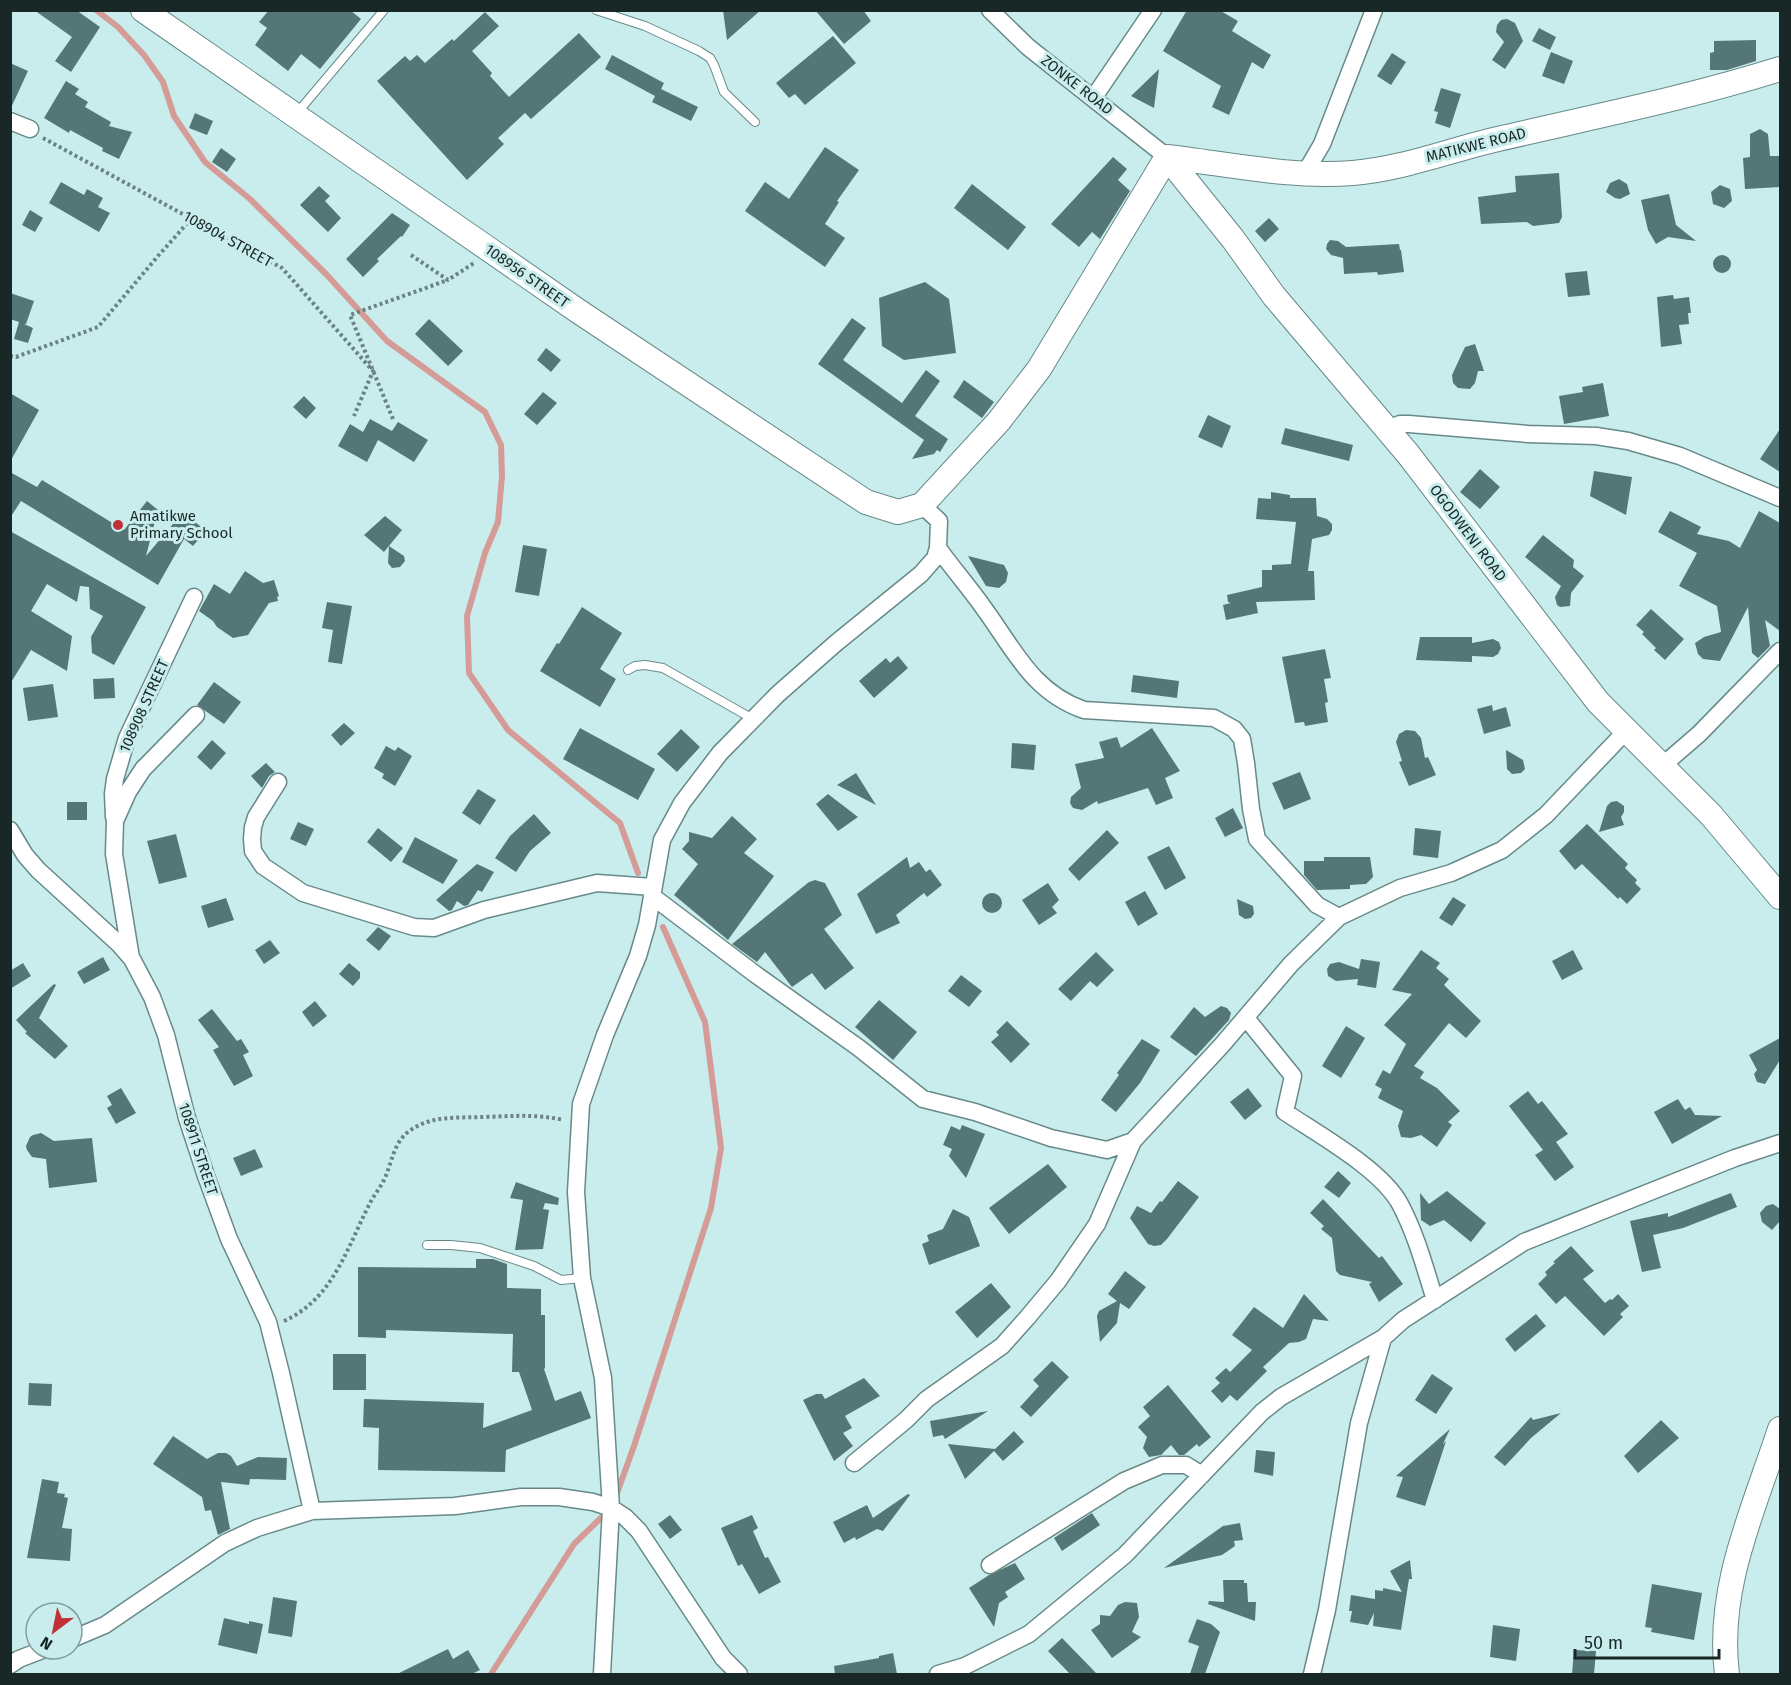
<svg xmlns="http://www.w3.org/2000/svg" width="1791" height="1685" viewBox="0 0 1791 1685" font-family="'Fira Sans',sans-serif">
  <rect width="100%" height="100%" fill="#c9eded"/>
  <g fill="none" stroke-linecap="round" stroke-linejoin="round">
    <path stroke="#d49b97" stroke-width="6" d="M96 10 118 27 144 55 163 82 174 116 205 162 250 199 326 274 387 341 485 412 501 445 502 476 498 522 485 553 467 616 469 673 508 730 620 823 638 873
      M616 1496 634 1446 711 1208 721 1148 705 1022 663 927
      M491 1674 574 1544 607 1512"/>
  </g>
  <path fill="#557676" d="M34 10H76L100 27 71 72 55 61 72 37Z
    M269 10H350L361 19 320 69 301 54 288 71 255 45 267 28 259 22Z
    M723 10H761L727 40Z
    M815 10H863L871 21 844 44Z
    M1187 10H1219L1238 21 1232 31 1271 55 1263 69 1252 62 1229 115 1212 107 1221 86 1163 51Z
    M485 12 499 26 472 51 492 73 490 76 509 97 579 33 601 57 531 119 525 113 498 138 504 144 467 180 377 81 405 56 410 61 417 55 425 63 452 39 454 41Z
    M1507 19 1515 23 1523 41 1505 69 1492 60 1504 42 1496 32 1497 25 1501 20Z
    M1539 28 1556 37 1550 50 1532 41Z
    M833 36 856 63 805 105 795 94 789 98 776 83Z
    M1756 40V61L1727 70H1710V53L1714 52V41Z
    M1551 52 1573 61 1564 84 1542 76Z
    M1392 53 1406 62 1391 85 1377 76Z
    M612 55 664 83 661 89 698 107 691 121 652 102 655 96 605 69Z
    M10 63 28 71 10 110Z
    M1159 69 1154 108 1131 96Z
    M66 81 79 89 75 94 88 102 85 107 111 122 109 126 132 132 119 159 102 151 103 148 70 130 69 133 44 118Z
    M1441 88 1461 94 1450 128 1435 123 1438 112 1434 111Z
    M195 113 213 121 207 135 189 128Z
    M1760 129 1768 134 1770 156H1780V187L1745 189 1743 158 1750 157V134Z
    M825 147 859 170 837 201 839 202 825 224 845 238 825 267 745 211 765 182 789 199Z
    M221 148 236 159 227 172 212 162Z
    M1113 157 1127 169 1118 180 1130 191 1100 239 1092 232 1079 247 1051 224Z
    M1559 173 1562 217 1559 223 1533 226 1527 222 1481 224 1478 197 1516 192 1515 176Z
    M1619 179 1627 184 1630 194 1620 199 1615 198 1606 192 1610 183Z
    M61 182 84 195 87 189 103 198 98 207 110 213 99 232 49 203Z
    M972 184 1026 227 1008 250 954 208Z
    M1720 185 1730 189 1732 201 1724 208 1713 204 1711 192Z
    M319 186 330 196 325 201 341 218 328 232 300 205Z
    M1669 194 1676 225 1696 241 1668 237 1656 244 1648 230 1641 200Z
    M30 210 43 218 35 232 22 225Z
    M392 213 410 225 402 237 401 236 377 259 379 261 363 277 346 259Z
    M1269 218 1279 229 1265 242 1255 231Z
    M1330 240 1338 241 1346 247 1399 244 1400 250H1401L1404 272 1378 275 1377 272 1344 274 1343 258 1331 255 1326 249 1327 244Z
    M1713 264a9 9 0 1 1 18 0a9 9 0 1 1-18 0Z
    M1587 271 1590 295 1568 297 1565 273Z
    M925 282 949 299 956 353 904 360 882 346 879 298Z
    M10 293 34 301 26 324H24L33 328 28 343 14 339 19 322 10 319Z
    M1673 295 1674 299 1689 297 1691 313H1688L1689 324 1679 325 1682 344 1661 347 1657 297Z
    M852 318 866 328 843 360 902 403 926 370 940 381 915 416 948 439 940 452 937 450 934 454 912 459 924 440 818 364Z
    M429 319 463 351 448 366 415 334Z
    M1475 344 1484 371H1478L1475 383 1470 389 1458 388 1453 383 1452 375 1465 347Z
    M546 348 561 360 551 372 537 360Z
    M964 380 994 402 982 418 953 397Z
    M1603 383 1609 416 1564 424 1559 396 1583 392 1582 387Z
    M543 392 557 403 537 425 524 414Z
    M10 393 39 410 10 462Z
    M304 396 316 408 306 419 293 407Z
    M1208 415 1231 426 1222 448 1198 437Z
    M370 419 392 431 398 422 428 440 414 462 378 440 367 462 338 446 350 424 363 432Z
    M1285 428 1353 445 1349 461 1281 444Z
    M1780 429V472L1760 459Z
    M1480 469 1500 487 1480 509 1460 492Z
    M1594 471 1632 477 1626 515 1590 496Z
    M10 472 37 487 42 480 124 530 147 501 158 510 146 556 183 512 206 531 193 546 184 539 158 585 21 501 10 518Z
    M1271 492 1290 495V498H1316L1317 516 1327 519 1332 524V530L1329 535 1312 539 1308 571H1314L1315 600 1256 602 1258 613 1226 620 1223 605 1231 603 1228 602 1227 595 1262 587V570H1272V565L1291 564 1296 522 1256 519 1258 498 1271 499Z
    M1670 511 1701 527 1697 534 1729 541 1740 548 1759 511 1780 523V631L1765 620 1770 646 1758 658 1752 653 1748 607 1720 661 1703 659 1698 654 1695 643 1704 637 1721 632 1717 606 1679 586 1697 553 1658 532Z
    M385 516 402 530 384 552 364 535Z
    M10 531 146 607 114 665 92 653 91 637 103 616 90 609 89 587 80 586 77 602 47 584 31 611 72 636 67 671 31 650 10 684Z
    M1543 535 1574 560 1573 567 1584 576 1571 593 1570 606 1560 607 1557 605 1555 597 1561 586 1525 557Z
    M523 545 547 549 539 596 515 592Z
    M389 546 404 556 405 561 400 567 392 568 388 563Z
    M968 556 1004 565 1008 573 1006 582 999 588 986 586Z
    M245 571 263 583 274 580 279 596 277 597 278 601 269 603 248 635 233 638 217 627 213 621 199 611 214 584 230 594Z
    M327 602 352 606 342 664 328 662 333 630 322 628Z
    M582 607 622 633 600 669 616 679 600 707 540 671 557 643 559 644Z
    M1651 609 1684 639 1665 660 1654 650 1656 648 1642 634 1644 632 1636 625Z
    M1420 637H1472V643L1493 639 1499 642 1501 648 1498 654 1493 657 1472 656V662L1416 660Z
    M1325 649 1331 678 1324 679 1328 702 1325 703 1328 722 1305 726 1304 722 1295 723 1282 657Z
    M898 656 908 668 874 698 859 681 886 658 890 663Z
    M1133 675 1179 681 1177 698 1131 692Z
    M114 678 115 698 94 699 93 679Z
    M214 682 241 702 224 724 197 705Z
    M53 684 58 717 28 721 23 688Z
    M1492 705 1493 711 1506 707 1511 726 1484 734 1477 709Z
    M344 723 355 733 341 746 331 735Z
    M580 728 655 769 638 800 563 759Z
    M1152 728 1180 771 1165 778 1173 798 1156 805 1148 788 1098 804 1097 801 1082 810 1073 808 1070 803 1071 797 1081 788 1075 764 1104 758 1099 742 1117 737 1121 748Z
    M681 729 700 747 677 772 657 754Z
    M1406 730 1415 731 1421 738 1425 758 1428 757 1436 775 1409 786 1399 762 1402 761 1396 742 1399 734Z
    M212 740 226 753 211 770 197 757Z
    M1012 743 1036 745 1034 770 1011 768Z
    M386 746 395 751 398 747 412 756 395 786 382 778 384 774 374 768Z
    M1506 750 1523 760 1525 769 1521 773 1512 774 1507 769Z
    M266 763 275 772 269 776 262 788 251 776Z
    M1300 772 1311 799 1284 810 1272 783Z
    M856 773 876 805 837 785Z
    M478 789 496 800 480 825 462 813Z
    M828 794 858 817 838 831 816 804Z
    M1617 801 1624 806V812L1621 817 1624 825 1599 832 1607 806 1611 802Z
    M67 802H87V820H67Z
    M1233 808 1243 828 1225 837 1215 818Z
    M534 814 551 833 530 851 516 872 495 858 510 836Z
    M732 816 757 839 744 853 774 876 728 940 674 895 698 864 682 849 689 841V832L712 838Z
    M298 822 314 829 306 846 290 839Z
    M1587 824 1628 864 1625 868 1637 880 1635 883 1641 889 1627 904 1620 897 1618 899 1582 864 1575 870 1559 851Z
    M378 828 403 848 391 862 367 842Z
    M1415 828 1441 831 1438 858 1413 855Z
    M1107 830 1119 843 1079 881 1068 869Z
    M176 834 187 877 159 884 147 841Z
    M415 837 458 860 443 884 402 862Z
    M1169 846 1186 878 1165 890 1147 857Z
    M907 857 910 868 919 862 926 872 930 869 942 885 927 897 924 893 896 915 900 923 876 934 857 894Z
    M1324 857H1370L1373 877 1366 884 1350 885V889L1317 890 1304 875V861H1324Z
    M477 864 494 872 482 892 478 890 468 905 464 906 457 901 452 910 449 911 436 900Z
    M815 880 825 883 842 915 824 929 854 968 825 990 812 973 792 987 765 952 757 962 732 944 809 882Z
    M1048 883 1059 900 1052 907 1057 913 1039 925 1022 900Z
    M1145 891 1158 914 1138 926 1125 902Z
    M982 903a10 10 0 1 1 20 0a10 10 0 1 1-20 0Z
    M1453 897 1466 905 1452 926 1439 918Z
    M226 898 234 920 208 928 201 906Z
    M1237 899 1253 906 1254 914 1251 918 1245 919 1239 915Z
    M378 927 391 936 379 951 366 940Z
    M270 940 280 953 264 964 255 950Z
    M1421 950 1440 963 1436 968 1449 979 1444 985 1481 1021 1466 1038 1449 1023 1414 1066 1424 1072 1420 1078 1437 1088 1460 1111 1448 1122 1452 1125 1437 1147 1421 1135 1411 1138 1401 1137 1398 1126 1403 1111 1378 1098 1382 1089 1375 1085 1383 1070 1390 1074 1406 1044 1384 1025 1412 994 1392 990Z
    M1573 950 1583 969 1562 980 1552 961Z
    M1096 952 1114 970 1097 987 1090 981 1071 1001 1058 989Z
    M103 957 110 970 84 984 77 972Z
    M1361 959 1380 962 1376 988 1357 985 1358 979 1336 981 1328 976 1327 969 1330 964 1339 962 1359 969Z
    M23 963 31 976 10 989V971Z
    M349 963 360 972V978L353 986 339 974Z
    M961 975 982 991 969 1007 948 991Z
    M54 984 56 985 39 1018 68 1046 55 1059 25 1033 27 1032 16 1020Z
    M879 1000 917 1032 893 1060 855 1027Z
    M315 1001 327 1016 313 1027 302 1012Z
    M1221 1006 1227 1008 1231 1013 1229 1020 1196 1056 1170 1037 1194 1007 1205 1017Z
    M212 1009 237 1041 241 1039 249 1052 243 1055 253 1076 234 1086 213 1050 219 1047 198 1020Z
    M1007 1021 1030 1044 1011 1063 991 1042 999 1035 996 1032Z
    M1346 1026 1365 1038 1341 1078 1322 1066Z
    M1780 1038V1060L1765 1084 1757 1082 1754 1074 1757 1070 1749 1055Z
    M1142 1039 1160 1050 1140 1083 1116 1112 1101 1100 1119 1075 1117 1073Z
    M121 1088 136 1113 116 1124 107 1108 112 1105 107 1096Z
    M1248 1088 1262 1106 1245 1120 1230 1102Z
    M1528 1091 1538 1104 1542 1101 1568 1134 1556 1142 1574 1167 1555 1181 1535 1155 1543 1150 1509 1106Z
    M1678 1099 1685 1110 1690 1107 1695 1115 1722 1116 1672 1144 1654 1112Z
    M962 1125 985 1134 966 1178 949 1156 952 1149 943 1145 951 1126 960 1130Z
    M41 1133 54 1141 92 1138 97 1182 49 1188 46 1159 32 1157 27 1150 26 1146 30 1137 33 1135Z
    M255 1149 263 1167 241 1176 233 1158Z
    M1048 1164 1067 1187 1009 1234 989 1208Z
    M1338 1171 1351 1183 1339 1198 1324 1187Z
    M1178 1181 1199 1197 1167 1239 1161 1245 1154 1246 1148 1244 1130 1218 1137 1206 1151 1213 1160 1201 1162 1202Z
    M516 1182 559 1198 558 1205 545 1203 543 1209 549 1210 543 1249 515 1250 523 1200 510 1198Z
    M1447 1191 1486 1223 1471 1242 1444 1220 1430 1226 1421 1220 1420 1193 1429 1204Z
    M1731 1193 1737 1207 1683 1228 1653 1235 1661 1268 1642 1272 1630 1221 1668 1213V1217Z
    M1323 1199 1379 1258 1382 1256 1403 1284 1379 1302 1369 1284 1372 1282 1340 1275 1336 1271 1332 1238 1321 1229 1324 1226 1310 1213Z
    M1773 1204 1780 1209V1221L1772 1230 1762 1222 1760 1213 1766 1206Z
    M953 1209 969 1217 980 1246 929 1265 922 1244 929 1241 927 1235 943 1229Z
    M1571 1246 1594 1271 1583 1279 1605 1303 1610 1299 1612 1300 1618 1294 1629 1306 1620 1314 1623 1317 1604 1336 1565 1296 1556 1304 1538 1284 1547 1275 1545 1272 1555 1263 1553 1262Z
    M476 1259H493L507 1264V1288L541 1289V1315H545V1368L544 1369 555 1401 581 1391 591 1418 506 1450 505 1472 378 1470 379 1428 363 1427 364 1399 484 1403 483 1428 532 1410 519 1372H512L513 1334 386 1330V1338L358 1337V1267L476 1268Z
    M1125 1271 1146 1287 1129 1309 1120 1303 1117 1323 1100 1342 1097 1316 1099 1311 1117 1301 1108 1294Z
    M991 1283 1011 1307 977 1338 955 1312Z
    M1304 1294 1329 1321 1313 1319 1306 1339 1299 1342 1289 1343 1263 1367 1267 1371 1237 1401 1230 1395 1222 1403 1211 1391 1220 1383 1215 1378 1226 1368 1230 1372 1252 1350 1232 1335 1254 1307 1283 1328Z
    M1536 1314 1546 1326 1515 1352 1505 1339Z
    M333 1354H366V1390H333Z
    M1052 1361 1069 1377 1031 1417 1020 1407 1039 1386 1033 1380Z
    M1432 1374 1453 1388 1436 1414 1415 1400Z
    M864 1378 880 1396 845 1416 852 1428 843 1433 853 1446 834 1461 803 1400 816 1394H822L825 1399Z
    M29 1383 52 1384 51 1406 28 1405Z
    M1168 1385 1211 1437 1199 1447 1197 1444 1184 1455H1179L1171 1445 1161 1455 1149 1457 1143 1448 1147 1437 1138 1427 1150 1416 1143 1407Z
    M988 1411 945 1439 943 1435 933 1437 930 1421Z
    M1561 1413 1531 1438 1505 1466 1494 1457 1531 1417 1533 1420Z
    M1661 1420 1679 1438 1638 1473 1624 1456Z
    M1450 1429 1443 1444 1446 1441 1425 1506 1396 1497 1403 1477 1396 1476Z
    M1014 1431 1024 1442 1003 1461 994 1451 965 1479 948 1444 995 1449Z
    M173 1436 207 1459 218 1453H226L231 1456 237 1466 258 1457 287 1458 286 1480 250 1479 249 1485 221 1482 230 1529 218 1535 211 1510 205 1511 202 1497 153 1464Z
    M1256 1450 1275 1452 1273 1476 1254 1472Z
    M42 1479 59 1482 57 1493 65 1494 64 1497 68 1498 62 1528 72 1529 70 1561 27 1558Z
    M908 1494 910 1495 883 1531 877 1529 856 1540 855 1537 844 1543 833 1522 867 1505 873 1518Z
    M1092 1513 1100 1525 1062 1551 1054 1538Z
    M670 1515 682 1530 670 1539 658 1524Z
    M752 1515 758 1528 753 1531 765 1558 768 1557 781 1582 759 1594 742 1564 738 1566 721 1528Z
    M1240 1523 1243 1540 1234 1541 1235 1546 1222 1555 1164 1568 1223 1526Z
    M1410 1560 1412 1579H1409L1401 1630 1373 1626 1374 1613 1368 1625 1350 1622 1352 1611H1349L1351 1595 1375 1599V1590L1383 1591V1588L1402 1592 1390 1571Z
    M1015 1563 1025 1579 1005 1592 1008 1597 999 1603 994 1627 969 1588 989 1575Z
    M1223 1580H1244V1583H1247L1248 1602H1256L1255 1621 1208 1604 1209 1601 1224 1602Z
    M1652 1584 1702 1593 1694 1640 1651 1632 1652 1628 1645 1627Z
    M273 1597 297 1601 292 1637 268 1633Z
    M1125 1602 1137 1603 1139 1617 1132 1632 1141 1637 1112 1658 1091 1630 1100 1624V1615L1110 1616 1118 1605Z
    M224 1618 249 1624V1621L263 1624 257 1654 218 1645Z
    M1197 1619 1211 1624 1220 1632 1205 1674H1190L1199 1646 1188 1642Z
    M1493 1625 1520 1629 1516 1661 1490 1657Z
    M1062 1638 1097 1674H1070L1048 1651Z
    M448 1649 453 1659 468 1650 480 1670 472 1674H397Z
    M1574 1650 1596 1651 1594 1674H1572Z
    M893 1653 897 1674H835L834 1666 879 1658V1656Z"/>
  <g fill="none" stroke-linecap="round" stroke-linejoin="round">
    <g stroke="#678989" stroke-width="10">
      <path id="lane" d="M596 10 645 26 699 51 710 58 714 65 724 92 755 122
        M297 113 384 10
        M628 670 635 666 645 665 663 668 753 719
        M427 1245H451L480 1248 534 1266 561 1280 582 1278"/>
    </g>
    <g stroke="#678989" stroke-width="19">
      <path id="street" d="M990 10 1028 47 1167 157
        M1094 97 1153 10
        M10 121 30 129
        M1305 173 1322 144 1374 10
        M1387 429 1400 424H1409L1528 434 1596 436 1628 441 1680 456 1780 498
        M938 548C953 569 969 587 983 607 1014 649 1032 692 1084 710L1214 718 1234 729 1242 739 1246 763 1251 809 1257 839 1317 905 1339 917
        M1662 766 1699 734 1780 651
        M278 782 256 817 253 827 252 839 253 851 263 866 303 893 414 927 434 928 484 910 597 883 653 887
        M114 817 113 794 115 779 127 738 194 597
        M10 830 25 855 38 870 119 944 132 959 152 997 166 1035 187 1118 206 1176 229 1239 268 1322 281 1373 312 1511
        M652 896 755 974 859 1048 923 1099 975 1112 1051 1138 1107 1150 1133 1141 1222 1045 1291 964 1339 917 1400 888 1451 873 1502 850 1546 815 1627 730
        M131 958 114 854 115 821 128 792 143 769 196 715
        M1246 1018 1293 1076 1285 1112C1319 1135 1381 1169 1400 1204 1416 1234 1425 1268 1435 1300
        M854 1463 906 1420 927 1399 1002 1346 1027 1318 1058 1281 1097 1224 1133 1141
        M990 1565 1124 1481 1162 1465H1186L1202 1475
        M72 1639 105 1625 225 1543 257 1528 312 1511 455 1506 521 1497H559L593 1502 611 1508 625 1517 639 1531 723 1658 739 1674
        M10 1665 19 1659 45 1649
        M602 1674 611 1508 603 1378 582 1278 576 1192 581 1104 605 1035 638 956 647 925 662 840 682 803 720 753 778 694 836 643 921 574 935 558 938 548 939 521 922 505
        M938 1674 965 1666 1029 1634 1125 1555 1262 1412 1281 1397 1383 1338 1403 1320 1524 1242 1735 1158 1780 1143
        M1312 1674 1327 1610 1359 1423 1383 1338"/>
    </g>
    <g stroke="#678989" stroke-width="26">
      <path id="secondary" d="M143 10 578 311 866 502 898 512 922 505 999 421 1039 369 1167 157
        M1167 157 1233 239 1274 296 1408 454 1598 702 1711 815 1780 897
        M1167 157C1228 164 1291 178 1353 173 1402 169 1450 150 1498 139 1592 117 1688 98 1780 69
        M1727 1674C1716 1588 1754 1509 1780 1429"/>
    </g>
    <path stroke="#6b8383" stroke-width="4" stroke-dasharray="3 3" stroke-linecap="butt" d="M43 138 282 268 373 371 354 416
      M411 255 448 280 474 263
      M10 356 16 357 98 327 158 256 191 219
      M393 419 350 315 448 280
      M284 1321C333 1299 347 1248 370 1203 374 1195 380 1188 384 1180 392 1163 393 1144 408 1132 430 1115 457 1118 483 1117 511 1116 536 1114 564 1120"/>
    <use href="#lane" stroke="#fff" stroke-width="8"/>
    <use href="#street" stroke="#fff" stroke-width="16"/>
    <use href="#secondary" stroke="#fff" stroke-width="24"/>
  </g>
  <circle fill="#c03036" stroke="#c9eded" stroke-width="2" cx="118" cy="525" r="6"/>
  <g text-anchor="middle" stroke-width="6" stroke-linejoin="round" paint-order="stroke">
    <g font-size="15" fill="#192727" stroke="#c9eded">
      <text transform="translate(1077 85) rotate(38)" y="5">ZONKE ROAD</text>
      <text transform="translate(1476 145) rotate(-14)" y="5">MATIKWE ROAD</text>
      <text transform="translate(228 239) rotate(29)" y="5">108904 STREET</text>
      <text transform="translate(527 276) rotate(35)" y="5">108956 STREET</text>
      <text transform="translate(1468 533) rotate(53)" y="5">OGODWENI ROAD</text>
      <text transform="translate(144 706) rotate(-66)" y="5">108908 STREET</text>
      <text transform="translate(198 1149) rotate(72)" y="5">108911 STREET</text>
    </g>
    <g font-size="15" fill="#192727" stroke="#c9eded" text-anchor="start">
      <text x="130" y="521">Amatikwe<tspan x="130" dy="17">Primary School</tspan></text>
    </g>
  </g>
  <rect width="1791" height="1685" fill="none" stroke="#192727" stroke-width="24"/>
  <g transform="translate(54 1631) rotate(212)"><circle r="28" fill="#c9eded" stroke="#839e9e" stroke-width="1.5"/>
  <path d="M0-4.5L10 22L0 15L-10 22Z" fill="#c03036"/>
  <text y="-9" font-size="16" font-weight="bold" text-anchor="middle" fill="#192727">N</text>
  </g>
  <path d="M1575 1649v9h144v-9" fill="none" stroke="#192727" stroke-width="3"/>
  <text x="1584" y="1649" font-size="18" fill="#192727" stroke="#c9eded" stroke-width="4.5" paint-order="stroke">50 m</text>
</svg>
